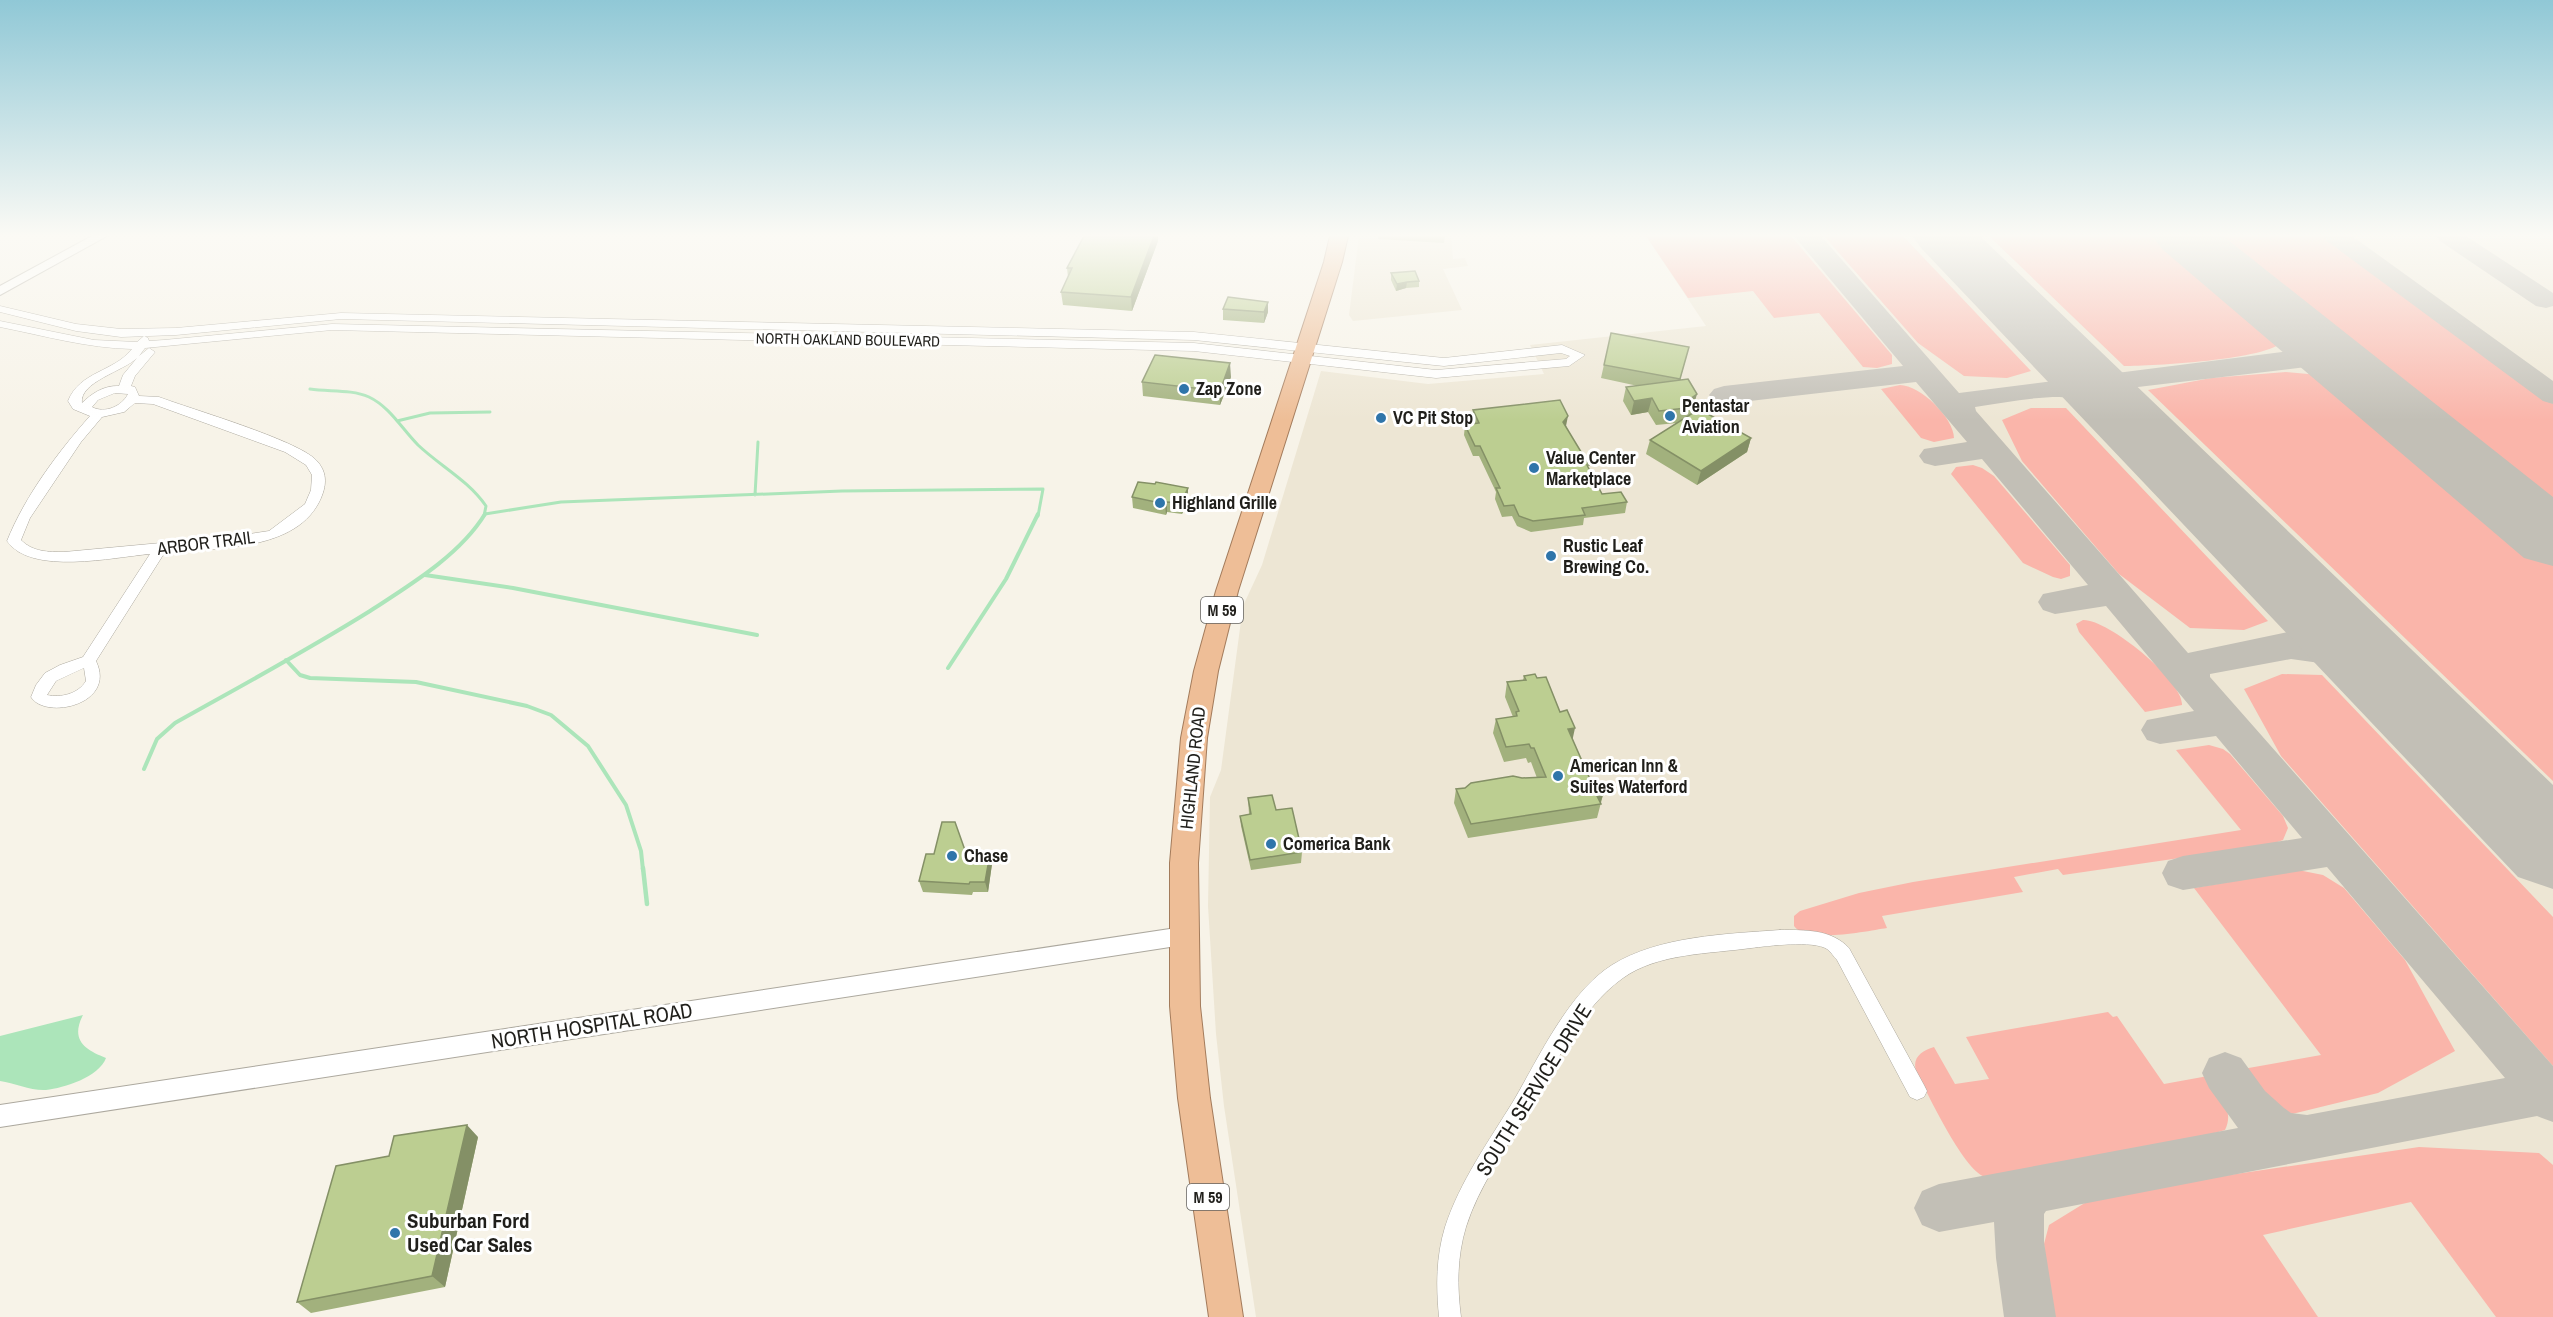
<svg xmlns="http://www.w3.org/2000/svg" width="2553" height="1317" viewBox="0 0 2553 1317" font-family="'Archivo Narrow',sans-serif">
  <rect width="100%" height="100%" fill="#f7f3e8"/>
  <path fill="#ede6d4" d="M1359 236H1451L1453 259 1465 258 1468 266 1443 269 1462 310 1353 321 1349 315Z
    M1646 236H2553V1317H1256L1224 1106 1216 1034 1208 906 1210 797 1221 770 1243 606 1262 565 1321 371 1428 384 1544 374 1530 345 1706 326Z"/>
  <path fill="#fab5aa" d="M1646 236H1791L1892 355V364L1877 368 1863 367 1819 313 1774 318 1753 291 1688 298Z
    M1824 236H1903L2031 371 2007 378 1964 376 1918 343Z
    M1989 236H2163L2279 332 2283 341C2269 360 2151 366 2124 366Z
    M2206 236H2325L2553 404V508L2537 500Z
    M2286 372 2319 375 2341 385 2553 563V781L2148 390 2211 378Z
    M1900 385C1920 385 1954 418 1954 438L1934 442 1921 438 1881 389Z
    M2031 408H2066L2268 621 2244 630 2190 628 2119 574 2022 461 2002 420Z
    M1973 465 1982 468 1994 476 2070 565V576L2061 579 2053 577 2023 563 1951 474 1956 467Z
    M2083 620C2108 619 2184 681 2182 705L2145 712 2079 632 2076 624Z
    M2282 674 2322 675 2553 917V1066L2281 756 2244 689Z
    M2209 745 2223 749 2230 754 2283 816 2288 828 2283 840 2269 845 2063 875 2058 869 2014 877 2023 892 1882 916 1887 928C1867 931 1807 944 1794 926V916L1800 911 1859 893 1913 882 2241 830 2176 750Z
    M2298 870 2323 875 2344 888 2405 960 2455 1051 2378 1093 2292 1114 2265 1098 2243 1069 2321 1055 2194 888Z
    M2108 1012 2113 1017 2117 1016 2164 1084 2208 1076C2219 1092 2235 1110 2225 1130L2201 1137 1987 1177C1966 1176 1927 1092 1916 1071 1912 1057 1922 1051 1934 1047L1955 1084 1989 1079 1966 1037Z
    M2419 1147 2539 1153 2553 1165V1317H2496L2411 1202 2263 1235 2318 1317H2052L2044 1244 2049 1225 2088 1201 2216 1177Z"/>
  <path fill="#ace5ba" d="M83 1015C70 1040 85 1050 106 1058 99 1077 64 1088 46 1090 31 1091 15 1083 0 1081V1036Z"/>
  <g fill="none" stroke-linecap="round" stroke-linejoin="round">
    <path stroke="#ace5ba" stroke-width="3" d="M310 389C329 392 351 389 369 397 390 407 402 429 418 445 440 466 468 480 486 506L484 516
      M397 421 430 413 490 412
      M755 495 758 442
      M485 514 561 502 842 491 1043 489 1038 516"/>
    <path stroke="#ace5ba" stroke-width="4" d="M425 575 513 588 757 635
      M286 660 300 675 310 678 416 682 527 706 551 715 588 746 626 805 641 851 643 870
      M948 668 1006 579 1038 514
      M144 769 157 739 175 723C241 686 306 651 370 611 410 585 460 555 485 514"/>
    <path stroke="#ace5ba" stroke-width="4.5" d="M643 868 647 904"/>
    <path fill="#c2bfb6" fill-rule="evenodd" d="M1794 236H1821L1959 393 2306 349C2323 351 2351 354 2361 369L2357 375 2347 378 2306 367 2104 391 2130 405 2134 411 2130 417C2103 424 2086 397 2059 397 2032 397 2002 403 1975 407L1976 411 2188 653 2293 631 2296 619 2291 601 2296 593 2308 589 2320 593C2331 611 2332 619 2327 639 2351 645 2387 653 2400 676L2395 685 2382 689 2327 664 2291 659 2210 674V677L2553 1066V1122L2537 1116 2046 1211 2044 1214V1242L2056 1317H2004L1996 1258 1994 1222 1939 1232 1922 1225 1914 1208 1922 1191 1939 1184 2238 1128 2209 1088 2202 1073 2209 1058 2225 1052 2241 1058 2265 1091 2284 1108 2291 1113 2307 1115 2505 1078 2327 867 2183 890 2168 885 2162 873 2168 861 2183 856 2302 838 2216 736 2160 744 2147 740 2141 730 2147 720 2194 711 2106 606 2055 614 2043 610 2038 602 2043 594 2088 585 1982 459 1935 466 1924 463 1919 456 1924 449 1967 442 1916 382 1724 404 1714 401 1709 395 1714 389 1724 386 1903 366Z
      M2323 236H2352L2553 381V404L2543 401 2327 241Z
      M2436 236H2466L2553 293V306L2546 308 2536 306 2440 241Z
      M2488 476 2499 479 2553 507V530C2530 523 2485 506 2472 486L2477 479Z"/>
    <path fill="#c2bfb6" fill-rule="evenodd" d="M1912 236H1980L2553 785V889L2518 877 1922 249Z
      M2152 236H2223L2553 497V566L2524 558 2162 249Z"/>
    <g stroke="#aca89e" stroke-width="1">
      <path id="minor" d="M0 306 76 324 121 329 176 328 341 313 1194 332 1444 358 1562 345 1585 355 1569 366 1436 378 1194 351 332 330 145 348 139 356 149 348 155 352 135 376 131 386 135 387 139 396 159 397C191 409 297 440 316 460 327 471 327 484 321 498 298 552 215 548 165 552L96 661C117 705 45 720 31 697L36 685 45 673 60 665 83 657 150 554C114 557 31 576 7 541 25 496 58 452 90 416L73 409 68 401C80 371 114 372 132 349 87 348 45 336 0 327V321L94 340 137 342 144 336 148 338 149 341 164 340 332 324 1194 343 1436 370 1566 359 1570 356 1561 353 1444 366 1194 340 341 319 176 335 121 337 76 331 0 312ZM137 358 123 375 119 386C104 385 91 394 82 403 79 382 124 371 137 358ZM115 393 128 394C122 406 105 414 92 407L98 400ZM135 403 153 404 285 452 306 465 312 475 311 490 305 504 269 531 236 536 64 552C48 552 33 552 21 540L30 518 81 442 102 417 124 412ZM84 668 86 681C78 694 61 698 47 695L56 681Z
        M1780 930C1805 930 1831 929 1849 948L1924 1085 1927 1091 1924 1097 1917 1100 1910 1097 1837 960C1834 957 1831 952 1827 949 1813 940 1768 946 1751 948 1709 954 1658 953 1623 978 1578 1010 1554 1069 1526 1115 1505 1151 1479 1186 1466 1227 1457 1257 1457 1286 1461 1317H1439C1436 1286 1436 1257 1445 1227 1460 1181 1489 1141 1514 1100 1539 1057 1569 992 1612 965 1659 936 1726 934 1780 930Z"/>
    </g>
    <g stroke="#aca89e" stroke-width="2">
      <path id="tertiary" d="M92 236H107L0 295V286Z
        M1183 927 1191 930 1194 936 1191 942 1183 945 0 1127V1105Z"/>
    </g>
    <g stroke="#a37b5b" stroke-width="2">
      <path id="trunk" d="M1330 236H1348L1342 262 1238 591 1218 671 1207 738 1198 863 1200 1006 1210 1098 1243 1317H1209L1178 1098 1170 1006V863L1181 738 1194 671 1216 591 1324 262Z"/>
    </g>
    <use href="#minor" fill="#fff" fill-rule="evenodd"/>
    <use href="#tertiary" fill="#fff" fill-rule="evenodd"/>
    <use href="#trunk" fill="#eebe97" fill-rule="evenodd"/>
  </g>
  <path fill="#a2b17d" d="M1378 236H1445L1444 243 1378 239Z
    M1158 241 1132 311 1063 305 1061 292 1068 277 1067 268Z
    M1391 273 1419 281V287L1406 288 1396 291 1391 280Z
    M1223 309 1268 312 1264 323 1223 320Z
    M1611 333 1689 347 1680 380 1694 406 1696 407 1695 412 1751 438 1747 452 1697 485 1646 454 1650 440 1677 423 1656 425 1648 412 1631 415 1623 401 1626 387 1638 386 1601 378Z
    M1231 377 1220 405 1143 396 1142 382Z
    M1473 410 1566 426 1602 494 1627 502 1625 513 1584 518 1583 525 1531 532 1517 526 1512 516 1502 517 1495 499 1496 492 1479 456H1473L1464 435 1465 425 1473 423 1472 420Z
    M1188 488V499L1182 514 1167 512 1166 515 1133 508 1132 497Z
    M1524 676 1537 678 1572 739 1593 786 1603 795 1597 818 1468 838 1454 803 1456 789 1522 778H1537L1531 762 1528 763 1526 758 1504 762 1493 733 1496 719 1513 717 1505 697 1507 682 1523 680Z
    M1248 798 1276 810 1302 852 1301 863 1251 870 1241 826 1240 816 1249 814Z
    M966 853 990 854 992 864 988 892H973L972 895 923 892 919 881Z
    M478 1137 445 1287 311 1313 297 1302Z"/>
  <path fill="#849066" d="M1154 236H1158V241L1132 311 1131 297Z
    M1407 282 1406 288 1396 291 1397 284Z
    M1268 302V312L1264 323V312Z
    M1230 363 1231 377 1220 405V391Z
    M1697 394 1693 408 1686 402Z
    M1652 398 1648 412 1631 415 1634 401Z
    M1568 416 1566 426 1561 432 1563 422Z
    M1751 438 1747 452 1697 485 1701 471Z
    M1188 488V499L1182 514 1181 503Z
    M1167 502V512L1166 515 1165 504Z
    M1575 728 1572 742 1568 729Z
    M1603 795 1600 804 1597 796Z
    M990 854 992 864 988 892 985 882Z
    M467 1125 478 1137 445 1287 432 1276Z"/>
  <path fill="#bcce91" stroke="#849066" stroke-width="1.5" d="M1084 236H1154L1131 297 1061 292 1072 268H1067Z
    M1415 271 1419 281 1407 282 1397 284 1391 273Z
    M1228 297 1268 302 1264 312 1223 309Z
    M1611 333 1689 347 1680 379 1604 365Z
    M1155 355 1230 363 1220 391 1142 382Z
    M1688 379 1697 394 1686 402 1696 407 1659 411 1652 398 1634 401 1626 387Z
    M1560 400 1568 416 1563 422 1589 465H1587L1602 494 1621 492 1627 502 1582 508 1585 515 1533 521 1519 516 1514 505 1504 506 1496 488H1500L1480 446H1475L1465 425 1479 423 1473 410Z
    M1699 409 1751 438 1701 471 1650 440Z
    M1138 482 1155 484 1156 482 1188 488 1181 503 1167 502 1165 504 1132 497Z
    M1535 674 1537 678 1546 677 1560 712 1567 710 1575 728 1568 729 1593 786 1598 785 1603 795 1597 796 1601 804 1471 824 1456 789 1465 788 1471 783 1513 776 1522 778 1546 777 1534 748H1531L1529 744 1506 747 1496 719 1517 716 1516 712 1519 711 1507 682 1526 680 1524 676Z
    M1272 795 1276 810 1292 808 1302 852 1250 860 1240 816 1251 814 1248 798Z
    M942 822H955L966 853 990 854 985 882H970L969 884 919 881 926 854H934Z
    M467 1125 432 1276 297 1302 336 1166 389 1156 394 1136Z"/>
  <linearGradient id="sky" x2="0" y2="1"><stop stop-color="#90c8d6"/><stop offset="0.56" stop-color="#fbfaf5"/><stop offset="1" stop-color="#fbfaf5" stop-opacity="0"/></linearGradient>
  <rect width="2553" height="420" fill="url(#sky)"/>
  <g fill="#2f75aa" stroke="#fff" stroke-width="2">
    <circle cx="1184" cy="389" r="6"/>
    <circle cx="1670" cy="416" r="6"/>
    <circle cx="1381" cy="418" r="6"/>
    <circle cx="1534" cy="468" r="6"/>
    <circle cx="1160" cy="503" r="6"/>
    <circle cx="1551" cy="556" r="6"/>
    <circle cx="1558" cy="776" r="6"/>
    <circle cx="1271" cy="844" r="6"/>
    <circle cx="952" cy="856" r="6"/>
    <circle cx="395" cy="1233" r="6"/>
  </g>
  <g text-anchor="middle" stroke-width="6" stroke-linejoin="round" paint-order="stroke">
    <g font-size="15" fill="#201f1b" stroke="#fff">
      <text transform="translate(848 340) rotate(1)" y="5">NORTH OAKLAND BOULEVARD</text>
    </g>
    <g fill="#fff" stroke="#63625f" stroke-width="1.5">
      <rect x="1201" y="597" width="42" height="26" rx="4.5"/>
      <rect x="1187" y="1184" width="42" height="26" rx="4.5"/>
    </g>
    <g font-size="16" font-weight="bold" fill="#201f1b">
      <text x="1222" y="616">M 59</text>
      <text x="1208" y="1203">M 59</text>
    </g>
    <g font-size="18" font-weight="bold" fill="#201f1b" stroke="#fff" text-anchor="start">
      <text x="1196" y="395">Zap Zone</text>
      <text x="1682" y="412">Pentastar<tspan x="1682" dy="21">Aviation</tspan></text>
      <text x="1393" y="424">VC Pit Stop</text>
      <text x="1546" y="464">Value Center<tspan x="1546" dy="21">Marketplace</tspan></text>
      <text x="1172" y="509">Highland Grille</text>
      <text x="1563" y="552">Rustic Leaf<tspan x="1563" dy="21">Brewing Co.</tspan></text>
      <text x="1570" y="772">American Inn &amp;<tspan x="1570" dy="21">Suites Waterford</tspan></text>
      <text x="1283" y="850">Comerica Bank</text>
      <text x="964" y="862">Chase</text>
    </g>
    <g font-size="18" fill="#201f1b" stroke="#fff">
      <text transform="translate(206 543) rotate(-7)" y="6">ARBOR TRAIL</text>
      <text transform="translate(1193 768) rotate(-84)" y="6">HIGHLAND ROAD</text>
    </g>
    <g font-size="21" fill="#201f1b" stroke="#fff">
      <text transform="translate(592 1026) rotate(-9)" y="7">NORTH HOSPITAL ROAD</text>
      <text transform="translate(1534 1090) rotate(-58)" y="7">SOUTH SERVICE DRIVE</text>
    </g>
    <g font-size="21" font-weight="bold" fill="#201f1b" stroke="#fff" text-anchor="start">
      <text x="407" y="1228">Suburban Ford<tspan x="407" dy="24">Used Car Sales</tspan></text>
    </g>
  </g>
</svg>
